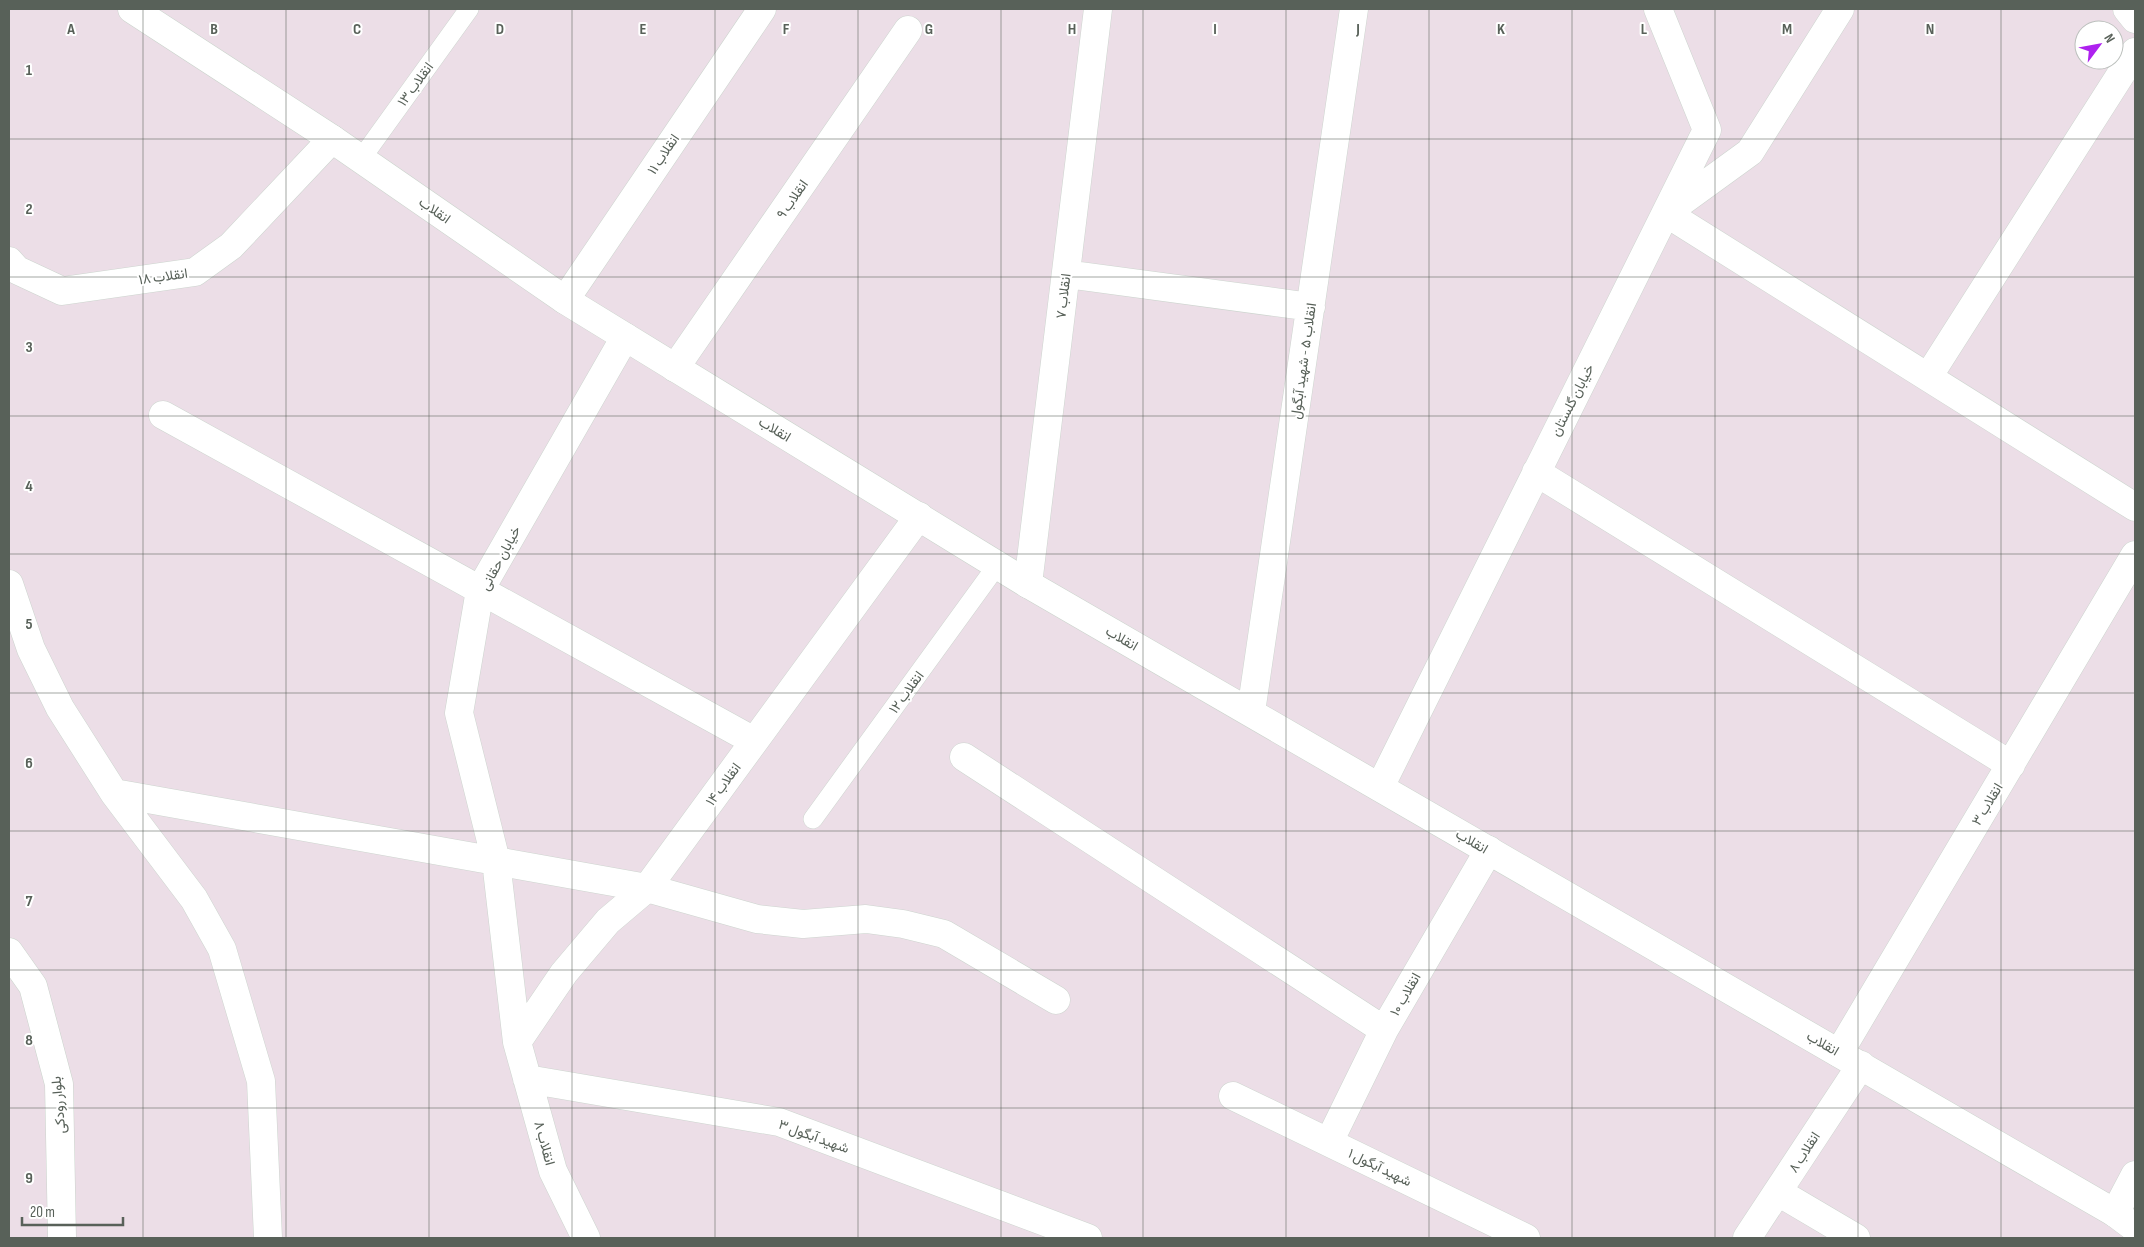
<svg xmlns="http://www.w3.org/2000/svg" width="2144" height="1247" viewBox="0 0 2144 1247" font-family="'Sofia Sans Condensed',Vazirmatn,sans-serif">
  <rect width="100%" height="100%" fill="#ecdee7"/>
  <g fill="none" stroke-linecap="round" stroke-linejoin="round">
    <g stroke="#cdd5cf" stroke-width="20">
      <path id="lane" d="M361 159 469 9
        M813 819 998 564"/>
    </g>
    <g stroke="#cdd5cf" stroke-width="29">
      <path id="street" d="M1840 9 1750 152 1666 213 2135 507
        M2127 9 2135 19
        M9 261 17 270 62 291 195 272 231 246 332 139
        M1066 274 1311 307
        M565 300 762 9
        M675 368 908 30
        M1928 377 2135 52
        M163 415 754 741
        M1536 472 2011 765
        M9 584 31 649 60 708 114 793 194 899 222 949 261 1081 268 1238
        M1028 584 1098 9
        M1251 712 1354 9
        M964 757 1384 1030
        M1380 787 1707 130 1658 9
        M114 793 647 888 757 919 803 924 866 919 903 924 944 934 1056 1000
        M517 1042 564 973 608 921 647 888 919 516
        M1839 1053 2135 555
        M527 1079 779 1122 1088 1238
        M1233 1096 1526 1238
        M1329 1142 1384 1030 1489 850
        M1778 1192 1856 1238
        M2115 1213 2135 1175
        M586 1238 553 1171 517 1042 496 861 459 713 480 590 625 337
        M1747 1238 1861 1065"/>
    </g>
    <g stroke="#cad4cc" stroke-width="29">
      <path id="secondary" d="M132 9 332 139 565 300 1028 584 2115 1213 2135 1228
        M9 952 33 986 59 1084 62 1238"/>
    </g>
    <use href="#lane" stroke="#fff" stroke-width="19"/>
    <use href="#street" stroke="#fff" stroke-width="28"/>
    <use href="#secondary" stroke="#fff" stroke-width="28"/>
  </g>
  <path fill="none" stroke="#586159" stroke-width="1" stroke-opacity="0.55" d="M143 9V1238M286 9V1238M429 9V1238M572 9V1238M715 9V1238M858 9V1238M1001 9V1238M1143 9V1238M1286 9V1238M1429 9V1238M1572 9V1238M1715 9V1238M1858 9V1238M2001 9V1238M9 139H2135M9 277H2135M9 416H2135M9 554H2135M9 693H2135M9 831H2135M9 970H2135M9 1108H2135"/>
  <g text-anchor="middle" stroke-width="4" stroke-linejoin="round" paint-order="stroke">
    <g font-size="14" fill="#586159" stroke="#fff">
      <text transform="translate(415 84) rotate(-54)" y="5">انقلاب ۱۳</text>
      <text transform="translate(663 154) rotate(-56)" y="5">انقلاب ۱۱</text>
      <text transform="translate(792 199) rotate(-55)" y="5">انقلاب ۹</text>
      <text transform="translate(435 210) rotate(35)" y="5">انقلاب</text>
      <text transform="translate(163 276) rotate(-8)" y="5">انقلاب ۱۸</text>
      <text transform="translate(1063 296) rotate(-83)" y="5">انقلاب ۷</text>
      <text transform="translate(1303 361) rotate(-82)" y="5">انقلاب ۵ - شهید آبگول</text>
      <text transform="translate(1572 400) rotate(-63)" y="5">خیابان گلستان</text>
      <text transform="translate(775 429) rotate(31)" y="5">انقلاب</text>
      <text transform="translate(500 558) rotate(-62)" y="5">خیابان حقانی</text>
      <text transform="translate(1122 638) rotate(30)" y="5">انقلاب</text>
      <text transform="translate(906 692) rotate(-54)" y="5">انقلاب ۱۲</text>
      <text transform="translate(723 784) rotate(-54)" y="5">انقلاب ۱۴</text>
      <text transform="translate(1987 804) rotate(-59)" y="5">انقلاب ۳</text>
      <text transform="translate(1472 841) rotate(30)" y="5">انقلاب</text>
      <text transform="translate(1405 994) rotate(-60)" y="5">انقلاب ۱۰</text>
      <text transform="translate(1823 1043) rotate(30)" y="5">انقلاب</text>
      <text transform="translate(58 1105) rotate(-95)" y="5">بلوار رودکی</text>
      <text transform="translate(814 1136) rotate(20)" y="5">شهید آبگول ۳</text>
      <text transform="translate(545 1143) rotate(75)" y="5">انقلاب ۸</text>
      <text transform="translate(1804 1152) rotate(-57)" y="5">انقلاب ۸</text>
      <text transform="translate(1380 1167) rotate(26)" y="5">شهید آبگول ۱</text>
    </g>
  </g>
  <g font-size="16" text-anchor="middle" font-weight="bold" fill="#586159" stroke="#fff" stroke-width="4" stroke-linejoin="round" paint-order="stroke">
    <text x="71" y="34">A</text>
    <text x="214" y="34">B</text>
    <text x="357" y="34">C</text>
    <text x="500" y="34">D</text>
    <text x="643" y="34">E</text>
    <text x="786" y="34">F</text>
    <text x="929" y="34">G</text>
    <text x="1072" y="34">H</text>
    <text x="1215" y="34">I</text>
    <text x="1358" y="34">J</text>
    <text x="1501" y="34">K</text>
    <text x="1644" y="34">L</text>
    <text x="1787" y="34">M</text>
    <text x="1930" y="34">N</text>
    <text x="29" y="75">1</text>
    <text x="29" y="214">2</text>
    <text x="29" y="352">3</text>
    <text x="29" y="491">4</text>
    <text x="29" y="629">5</text>
    <text x="29" y="768">6</text>
    <text x="29" y="906">7</text>
    <text x="29" y="1045">8</text>
    <text x="29" y="1183">9</text>
  </g>
  <rect width="2144" height="1247" fill="none" stroke="#586159" stroke-width="20"/>
  <g transform="translate(2099 45) rotate(58)"><circle r="24" fill="#ffffff" stroke="#bcc0bd"/>
  <path d="M0-4L9 19L0 12L-9 19Z" fill="#ae21ef"/>
  <text y="-8" font-size="14" font-weight="bold" text-anchor="middle" fill="#586159">N</text>
  </g>
  <path d="M22 1217v8h101v-8" fill="none" stroke="#586159" stroke-width="2.5"/>
  <text x="30" y="1217" font-size="15" fill="#586159" stroke="#ffffff" stroke-width="4" paint-order="stroke">20 m</text>
</svg>
